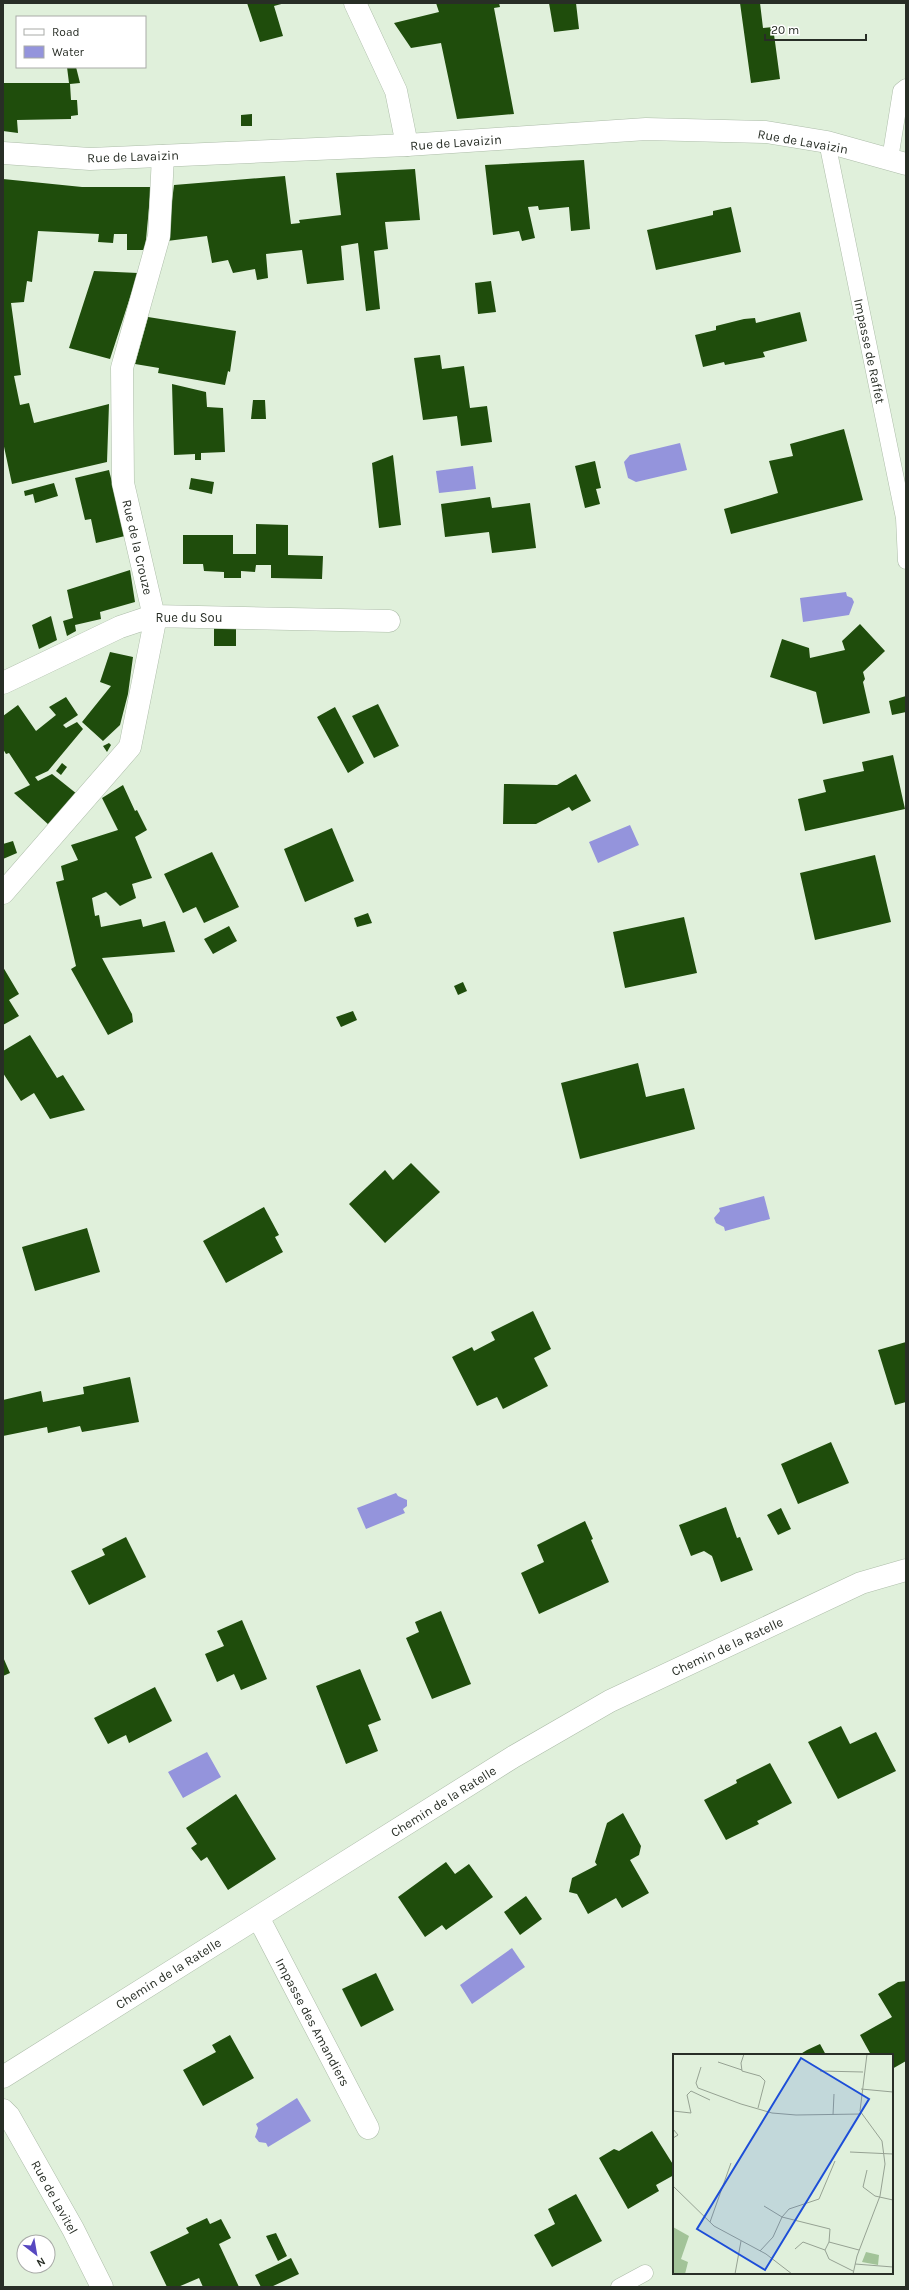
<svg xmlns="http://www.w3.org/2000/svg" width="909" height="2290" viewBox="0 0 909 2290" font-family="Karla,sans-serif">
  <rect width="100%" height="100%" fill="#e0f0db"/>
  <path fill="#9494dc" d="M680 443 687 470 636 482 628 478 624 462 630 455Z
    M473 466 476 489 439 493 436 471Z
    M846 592 847 596 852 598 854 602 849 615 803 622 800 598Z
    M630 825 639 845 598 863 589 842Z
    M764 1196 770 1219 725 1231 724 1227 716 1223 714 1218 720 1211 719 1208Z
    M396 1493 398 1496 407 1500V1506L403 1509 405 1513 366 1529 357 1508Z
    M207 1752 221 1777 183 1798 168 1772Z
    M512 1948 525 1967 472 2004 460 1985Z
    M297 2098 311 2121 268 2147 266 2143 259 2142 255 2137 258 2128 256 2124Z"/>
  <path fill="#1f4d0c" d="M247 3H285L274 6 283 36 260 42Z
    M436 3H499L500 7 494 8 514 114 457 119 441 43 411 48 394 23 439 12Z
    M549 3H576L579 29 554 32Z
    M740 3H760L763 28 773 27 780 79 751 83Z
    M67 67H76L80 83 70 84 71 100H77L78 115 71 116V119L17 120 18 133 3 131V83H69Z
    M252 114V126H241V115Z
    M584 160 590 229 571 231 569 207 539 210 538 206 528 207 535 238 522 241 519 231 493 235 485 165Z
    M415 169 420 220 385 222 388 249 374 251 380 309 366 311 358 243 341 246 344 280 307 284 302 250 266 254 268 278 257 280 255 269 233 273 228 260 212 263 207 236 167 241 174 185 285 176 291 224 300 223 299 220 341 215 336 173Z
    M3 179 82 187H151L145 250H127V234H114L113 243 98 242 99 234 38 231 32 282 27 281 24 302 11 303 21 375 14 376 20 405 29 403 34 423 109 404 107 462 12 484 3 442Z
    M731 207 741 252 656 270 647 230 713 215V211Z
    M94 271 138 273 110 359 69 348Z
    M491 281 496 312 478 314 475 283Z
    M800 312 807 341 763 352 765 357 725 365 724 362 703 367 695 335 716 330V326L744 319 755 318 756 323Z
    M148 317 236 331 230 372 228 371 225 385 158 373 159 368 135 364Z
    M440 355 442 369 464 366 470 408 487 406 492 442 461 446 457 416 423 420 414 358Z
    M172 384 206 392 207 407 223 408 225 452 201 453V460H195V454L174 455Z
    M253 400H265L266 419H251Z
    M844 429 863 500 731 534 724 509 778 493 769 461 793 456 790 444Z
    M393 455 401 525 379 528 372 463Z
    M595 461 601 488 596 489 600 504 585 508 575 466Z
    M109 470 125 536 96 543 91 519 85 520 75 478Z
    M191 478 214 482 212 494 189 489Z
    M54 483 58 496 35 503 33 494 25 496 24 491Z
    M490 497 492 508 530 503 536 548 492 553 489 532 445 537 441 504Z
    M256 524 288 525V555L323 556 322 579 271 578V565H256L255 572 241 571V578H224V572L204 571 203 564H183V535H233V554H256Z
    M130 570 135 602 100 612 101 619 75 625 76 631 67 636 63 621 73 618 67 590Z
    M51 616 57 640 39 649 32 625Z
    M214 624H236V646H214Z
    M860 624 885 651 863 672 865 679 863 682 870 713 823 724 816 692 770 677 782 639 809 648 810 658 845 650 842 641Z
    M110 652 133 657 128 694 120 725 103 741 82 722 111 686 100 682Z
    M906 696V712L892 715 889 701Z
    M66 697 78 715 63 725 66 728 77 722 83 729 48 771 35 777 38 781 52 774 77 794 50 826 14 793 30 785 9 753 6 754 3 749V716L18 705 36 731 56 715 49 707Z
    M378 704 399 746 374 758 352 716Z
    M335 707 364 763 348 773 317 717Z
    M109 743 111 745 107 752 103 746Z
    M893 755 905 809 805 831 798 799 826 792 823 780 864 771 862 762Z
    M62 763 67 767 61 775 56 771Z
    M576 774 591 801 572 811 569 807 536 824H503L504 784 557 785Z
    M123 785 135 811 137 810 147 830 135 837 152 878 132 884 136 898 120 906 106 892 92 898 95 916 99 915 101 927 141 919 143 927 165 921 175 952 102 958 132 1014 133 1022 108 1035 71 969 76 966 56 882 64 880 61 866 78 860 71 845 118 830 102 798Z
    M332 828 354 881 305 902 284 849Z
    M13 841 17 853 3 859V844Z
    M212 852 239 907 204 923 196 907 183 913 164 874Z
    M875 855 891 922 815 940 800 873Z
    M368 913 372 923 357 927 354 918Z
    M684 917 697 973 625 988 613 932Z
    M229 926 237 941 213 954 204 939Z
    M3 967 19 994 9 1000 19 1016 3 1025Z
    M463 982 467 991 458 995 454 986Z
    M353 1011 357 1020 341 1027 336 1017Z
    M30 1035 57 1078 63 1075 85 1110 50 1119 34 1093 21 1101 3 1073V1051Z
    M638 1063 646 1097 684 1088 695 1129 580 1159 561 1083Z
    M411 1163 440 1192 385 1243 349 1204 385 1170 393 1180Z
    M264 1207 279 1235 275 1237 283 1252 226 1283 203 1241Z
    M87 1228 100 1272 35 1291 22 1247Z
    M533 1311 551 1349 534 1358 548 1386 503 1409 497 1397 477 1406 452 1357 472 1347 474 1351 495 1340 491 1332Z
    M906 1342V1402L895 1405 878 1350Z
    M130 1377 139 1422 82 1432 80 1426 48 1433 47 1427 3 1436V1400L41 1391 43 1402 84 1394 83 1387Z
    M831 1442 849 1483 798 1504 781 1464Z
    M726 1507 737 1538 740 1537 753 1570 721 1582 712 1556 704 1551 691 1556 679 1525Z
    M781 1508 791 1529 778 1535 767 1515Z
    M585 1521 593 1539 591 1540 609 1582 539 1614 521 1573 544 1562 537 1545Z
    M126 1537 146 1577 89 1605 71 1571 105 1555 102 1549Z
    M441 1611 471 1684 432 1699 406 1638 419 1632 415 1622Z
    M242 1620 267 1679 241 1690 234 1674 217 1682 205 1654 224 1646 217 1631Z
    M3 1657 10 1673 3 1676Z
    M360 1669 381 1720 368 1725 378 1751 346 1764 316 1686Z
    M155 1687 172 1721 129 1743 126 1735 108 1744 94 1718Z
    M841 1726 850 1744 876 1732 896 1771 838 1799 808 1742Z
    M770 1763 792 1803 757 1821 759 1824 726 1840 704 1800 737 1783 736 1780Z
    M236 1794 276 1859 228 1890 207 1857 201 1861 191 1848 197 1844 186 1828Z
    M623 1813 641 1846 639 1855 630 1860 649 1893 622 1908 616 1898 588 1914 577 1894 569 1892 572 1878 597 1865 595 1862 607 1823Z
    M446 1862 455 1874 469 1864 493 1897 446 1930 442 1925 425 1937 398 1897Z
    M526 1896 542 1919 520 1935 504 1912Z
    M376 1973 394 2010 361 2027 342 1989Z
    M906 1981V2061L892 2069V2055H871L860 2035 892 2017 878 1994 898 1982Z
    M230 2035 254 2078 203 2106 183 2070 216 2052 212 2045Z
    M820 2044 826 2055H799L807 2050Z
    M652 2131 674 2166V2175L656 2185 659 2191 628 2209 599 2158 614 2149 619 2151Z
    M576 2194 602 2241 552 2267 534 2235 555 2224 548 2209Z
    M207 2218 210 2224 221 2219 231 2238 219 2244 239 2287H203L199 2278 178 2287H167L150 2252 189 2233 186 2228Z
    M276 2233 287 2256 278 2261 266 2236Z
    M291 2258 299 2274 271 2287H261L255 2275Z"/>
  <g fill="none" stroke-linecap="round" stroke-linejoin="round">
    <g stroke="#adbda9" stroke-width="17">
      <path id="service" d="M827 142 904 518 906 561
        M890 159 901 91 906 87
        M619 2287 645 2273"/>
    </g>
    <g stroke="#adbda9" stroke-width="23">
      <path id="minor" d="M355 3 396 91 407 145
        M3 683 120 627 153 616 389 621
        M3 893 130 747 155 621 123 483 122 368 159 236 163 156
        M258 1917 368 2128
        M3 2077 513 1757 610 1701 861 1583 906 1570
        M3 2110 9 2116 73 2229 102 2287"/>
    </g>
    <g stroke="#adbda9" stroke-width="23">
      <path id="secondary" d="M3 153 90 159 407 145 646 129 766 132 827 142 906 164"/>
    </g>
    <use href="#service" stroke="#fff" stroke-width="16"/>
    <use href="#minor" stroke="#fff" stroke-width="22"/>
    <use href="#secondary" stroke="#fff" stroke-width="22"/>
  </g>
  <g text-anchor="middle" stroke-width="4" stroke-linejoin="round" paint-order="stroke">
    <g font-size="13" fill="#282e26" stroke="#fff">
      <text transform="translate(803 141) rotate(10)" y="5">Rue de Lavaizin</text>
      <text transform="translate(456 142) rotate(-4)" y="5">Rue de Lavaizin</text>
      <text transform="translate(133 156) rotate(-2)" y="5">Rue de Lavaizin</text>
      <text transform="translate(870 351) rotate(78)" y="5">Impasse de Raffet</text>
      <text transform="translate(138 547) rotate(77)" y="5">Rue de la Crouze</text>
      <text x="189" y="622">Rue du Sou</text>
      <text transform="translate(727 1646) rotate(-25)" y="5">Chemin de la Ratelle</text>
      <text transform="translate(443 1801) rotate(-32)" y="5">Chemin de la Ratelle</text>
      <text transform="translate(168 1973) rotate(-32)" y="5">Chemin de la Ratelle</text>
      <text transform="translate(313 2022) rotate(62)" y="5">Impasse des Amandiers</text>
      <text transform="translate(55 2197) rotate(61)" y="5">Rue de Lavitel</text>
    </g>
  </g>
  <g transform="translate(673 2054)">
    <rect width="220" height="220" fill="#e0f0db"/>
    <path d="M0 173 16 182 8 205 15 208 12 220H0ZM193 198 206 201 205 211 189 208Z" fill="#a2c398"/>
    <path fill="none" stroke="#96a293" stroke-width="1" d="M71 0 68 9 69 17 87 22 92 27 85 54M45 8 69 16M28 13 23 29 25 34 68 50 99 59 123 61 188 60M147 17 190 18M188 35 220 38M0 57 18 59 14 41 18 37 37 46M160 61 161 40M0 75 5 81 0 84M177 98 220 100M194 116 190 133 202 142 220 146M0 132 41 172 93 200 119 220M91 152 109 163 157 175 156 188M37 168 58 109M122 195 130 188 152 196 156 205 180 217M152 196 156 188 186 196M87 197 100 183 109 163 116 155 146 145 162 107M182 210 220 213M62 220 68 187M180 220 184 202 207 142 212 110 209 87 187 57 194 0"/>
    <path fill="#1d4ed8" fill-opacity="0.15" stroke="#1d4ed8" stroke-width="2" d="M128 4 196 45 92 216 24 175Z"/>
    <rect width="220" height="220" fill="none" stroke="#282e26" stroke-width="2"/>
  </g>
  <rect width="909" height="2290" fill="none" stroke="#282e26" stroke-width="8"/>
  <rect x="16" y="16" width="130" height="52" fill="#ffffff" stroke="#a9aba8"/>
  <rect x="24" y="29" width="20" height="6" fill="#ffffff" stroke="#a9aba8"/>
  <text x="52" y="36" font-size="12" fill="#282e26">Road</text>
  <rect x="24" y="46" width="20" height="12" fill="#9494dc" stroke="#a9aba8"/>
  <text x="52" y="56" font-size="12" fill="#282e26">Water</text>
  <g transform="translate(36 2254) rotate(149)"><circle r="19" fill="#ffffff" stroke="#a9aba8"/>
  <path d="M0-3L7 15L0 10L-7 15Z" fill="#5748c0"/>
  <text y="-6" font-size="11" font-weight="bold" text-anchor="middle" fill="#282e26">N</text>
  </g>
  <path d="M765 34v6h101v-6" fill="none" stroke="#282e26" stroke-width="2"/>
  <text x="771" y="34" font-size="12" fill="#282e26" stroke="#ffffff" stroke-width="3" paint-order="stroke">20 m</text>
</svg>
